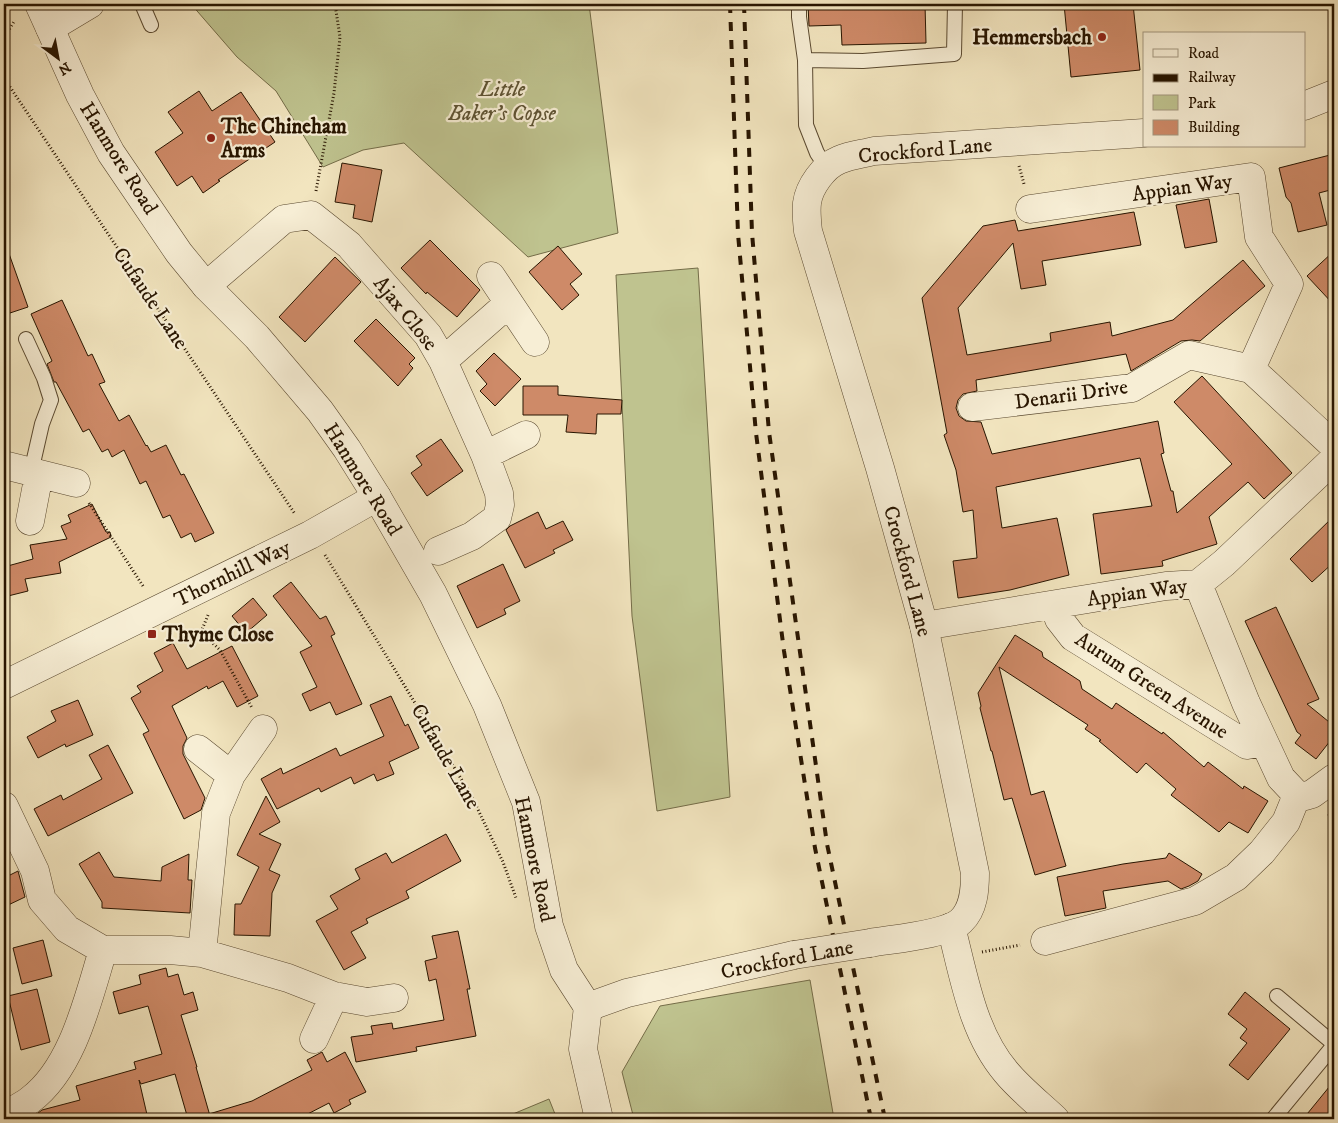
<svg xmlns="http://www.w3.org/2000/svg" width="1338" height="1123" viewBox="0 0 1338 1123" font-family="'IM FELL DW Pica',serif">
  <rect width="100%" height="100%" fill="#f2e5bf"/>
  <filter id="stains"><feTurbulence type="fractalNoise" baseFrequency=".004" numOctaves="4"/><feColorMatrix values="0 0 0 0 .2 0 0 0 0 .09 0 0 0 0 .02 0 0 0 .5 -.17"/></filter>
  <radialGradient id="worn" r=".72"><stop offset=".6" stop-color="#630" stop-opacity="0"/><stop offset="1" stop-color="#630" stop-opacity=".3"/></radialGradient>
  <path fill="#bfc38f" stroke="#746c48" d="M191 4H589L618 233 528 257 404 143 363 150 323 167 276 91 237 57Z
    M698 268 730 797 657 811 632 616 616 275Z
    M810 980 834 1119H634L622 1072 660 1006Z
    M549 1099 557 1119H501Z"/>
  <path fill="#ce8a68" stroke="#281500" d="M808 4H925L926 43 842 45 841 25 809 26Z
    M1064 4H1133L1140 70 1071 77Z
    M199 91 212 111 241 92 275 142 218 180 220 181 203 193 192 176 177 186 155 152 183 133 168 112Z
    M1334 154V189L1319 193 1327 225 1298 232 1291 203 1286 197 1279 168Z
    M342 163 382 170 372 222 353 218 355 205 335 202Z
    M1209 199 1217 242 1185 248 1176 205Z
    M1134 212 1141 245 1042 261 1046 285 1021 289 1013 243 958 308 967 355 1051 341 1050 333 1110 322 1112 336 1173 320 1243 260 1265 286 1200 341 1192 340 1181 341 1131 371 1126 354 976 380 977 391 963 394 958 400 956 408 959 416 966 421 981 422 992 454 1158 421 1164 453 1161 454 1171 491H1173L1177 513 1232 464 1174 402 1202 376 1292 473 1264 499 1248 482 1209 517 1217 544 1162 561 1163 566 1101 574 1093 514 1152 506 1140 458 996 487 1002 528 1057 518 1069 575 1010 590 958 598 953 561 977 558 973 510 963 512 956 470 944 435 947 433 922 298 983 226 1015 220 1018 231Z
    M430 240 480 290 457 317 427 292 426 294 401 268Z
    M558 246 582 274 570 284 579 295 562 310 529 272Z
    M4 248H7L28 307 4 315Z
    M1334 251V305L1307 276Z
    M335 257 361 282 305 342 279 317Z
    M62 300 88 356 92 354 105 382 99 384 119 421 129 415 146 446 147 445 151 452 166 445 181 475 184 474 214 533 195 542 191 533 181 538 170 515 163 518 146 481 140 484 124 450 112 457 108 449 102 452 89 429 83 432 56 382H54L47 364 52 361 31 314Z
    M376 319 415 358 409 364 413 368 398 386 354 341Z
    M494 353 521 379 495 406 480 391 487 384 476 371Z
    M523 386H558V395L622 400 621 414H597L596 434 566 432 568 415H523Z
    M441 439 463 471 427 496 411 473 422 465 416 456Z
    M92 504 106 532H110L111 537 59 562 61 573 25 579 28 591 4 597V567L33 559 30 545 67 539 61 526 71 522 68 515Z
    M538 512 546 529 563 521 573 540 553 550 555 553 525 568 506 530 510 526Z
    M1334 516V562L1312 582 1290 559Z
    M503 564 520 601 504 609 506 614 477 628 457 586Z
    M291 582 320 619 326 616 335 634 331 636 362 704 336 715 330 702 310 711 302 694 317 687 300 652 312 646 273 596Z
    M253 598 267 615 246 633 232 616Z
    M1276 607 1319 699 1307 704 1334 726V736L1316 759 1295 743 1301 735 1297 732 1245 621Z
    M1015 635 1042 652 1043 657 1080 681 1082 689 1112 709 1116 703 1162 734 1163 732 1204 767 1208 762 1243 789 1244 786 1268 801 1248 833 1229 822 1219 832 1171 795 1176 789 1146 763 1137 773 1099 741 1101 740 1085 729 1088 725 999 667 1031 795 1044 791 1066 866 1035 875 1012 798 1004 800 992 751H991L980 708 981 706 978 693Z
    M173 643 187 669 232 646 258 696 237 707 223 681 208 689 207 686 172 706 187 738 183 746V754L205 798 201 810 184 819 143 734 149 731 131 698 141 692 137 686 163 671 154 653Z
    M391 696 405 726 408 724 419 748 389 762 394 774 377 781 374 774 354 784 351 777 321 792 319 788 277 809 261 779 281 768 283 774 336 748 340 756 384 736 370 705Z
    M78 700 93 735 66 747 65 744 38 758 27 737 56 721 51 711Z
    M108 745 133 793 48 836 34 809 61 795 63 800 102 779 89 755Z
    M266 796 280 822 259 834 281 844 269 870 280 875 272 893 270 936 234 935 235 904H241L259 867 237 855Z
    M446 834 461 861 406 891 409 898 366 919 368 923 351 932 366 958 344 970 316 921 338 909 330 896 360 879 355 869 386 853 392 863Z
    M99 852 114 877 161 881 162 867 189 854 188 880H192L190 913 102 908V902L79 864Z
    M1169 853 1202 874 1198 881 1189 886 1181 889 1168 881 1103 891 1106 908 1065 916 1057 877 1123 864 1166 858Z
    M18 871 25 897 4 907V878Z
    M458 931 470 989H467L476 1036 416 1047 417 1051 356 1062 351 1037 373 1034 371 1026 392 1023 393 1029 444 1020 436 979 429 981 425 961 437 958 432 936Z
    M43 940 52 976 22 984 13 948Z
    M166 968 168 977 178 974 184 995 193 992 198 1010 181 1015 197 1067H196L210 1116 209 1114 252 1101 312 1070 307 1060 322 1052 327 1062 345 1052 366 1092 349 1100 351 1104 334 1113 329 1103 298 1119H188L175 1074 141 1084 139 1080 148 1119H33V1117L42 1110 80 1100 76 1086 136 1069 134 1062 162 1054 148 1006 119 1014 113 992 141 984 139 975Z
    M37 989 50 1042 21 1050 8 996Z
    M1245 992 1290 1029 1248 1080 1229 1065 1247 1043 1240 1038 1247 1029 1228 1014Z
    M1334 1081V1119H1303Z"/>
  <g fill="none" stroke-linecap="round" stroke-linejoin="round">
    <g stroke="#5a4930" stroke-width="16">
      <path id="service" d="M142 4 151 25
        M799 4V17L805 60 806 125 817 153 827 168
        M805 60 863 61 954 54 955 4
        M26 339 44 378 51 400 42 424 31 472
        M1277 996 1334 1044
        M1273 1119 1334 1045"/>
    </g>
    <g stroke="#5a4930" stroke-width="29">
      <path id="minor" d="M50 28 90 4
        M1030 209 1251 177 1259 237 1289 284 1251 369
        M491 276 535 342
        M206 286 284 219 311 215 349 245 428 335 443 361 485 455 499 493 500 505 497 518 472 536 438 551
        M443 361 509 303
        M1251 369 1334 446
        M972 407 1132 388 1189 355 1251 369
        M485 455 526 435
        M4 465 76 483
        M30 521 39 474
        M1198 584 1246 703 1281 778 1297 795 1305 796 1312 794 1334 778
        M1054 605 1059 619 1073 637 1247 745 1264 742
        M924 626 1166 586 1198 584 1224 563 1334 459
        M4 685 310 535 377 497
        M198 749 231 775
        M4 806 35 871 42 900 67 929 103 950H170L202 953 288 978 334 996 367 1002 394 998
        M951 927C964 976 972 1032 1006 1072 1020 1089 1039 1104 1055 1119
        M1045 941 1195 901 1236 877 1262 852 1286 822 1297 795
        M202 953 216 813 231 775 263 729
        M588 1007 583 1049 599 1119
        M314 1039 334 996
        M4 1116C12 1111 22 1106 30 1100 73 1068 88 999 103 950"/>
    </g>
    <g stroke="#5a4930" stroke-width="29">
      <path id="tertiary" d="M39 4 80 95 111 153 179 253 206 286 257 337 320 411 347 449 377 497 433 594 487 705 526 802 549 926 564 970 588 1007 627 993 794 955
        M1304 106 1334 94
        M870 943C892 939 946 935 961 921 974 909 975 889 975 873L924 626 880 468 808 231C807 222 806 212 807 203 809 187 824 166 839 160 850 155 862 154 874 151L1144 133"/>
    </g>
    <path stroke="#281500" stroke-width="3" stroke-dasharray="1 2.5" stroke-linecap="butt" d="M4 38 15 20
      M4 78 295 514
      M1019 166 1024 184
      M316 191 334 93 340 37 335 4
      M89 503 143 586
      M325 555 471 795 503 862 516 898
      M208 615 201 632 220 650 252 708
      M1328 816 1334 814
      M982 952 1020 945"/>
    <use href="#service" stroke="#f7eed5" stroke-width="14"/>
    <use href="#minor" stroke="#f7eed5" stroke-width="28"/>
    <use href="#tertiary" stroke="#f7eed5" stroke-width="28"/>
    <path stroke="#281500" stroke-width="4" stroke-dasharray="9 9" stroke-linecap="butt" d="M730 4 738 234 756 433 784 651 815 848 871 1119
      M744 4 752 233 769 432 827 844 885 1119"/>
    <g stroke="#5a4930" stroke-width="29" stroke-linecap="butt">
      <path id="tertiary-bridge" d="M794 955 870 943"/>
    </g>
    <use href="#tertiary-bridge" stroke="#f7eed5" stroke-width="28"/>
  </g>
  <g fill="#8f2418" stroke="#f7eed5" stroke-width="2">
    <circle cx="1102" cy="37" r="5"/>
    <circle cx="211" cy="138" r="5"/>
    <rect x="147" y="629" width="10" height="10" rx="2.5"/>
  </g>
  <g text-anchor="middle" stroke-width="4.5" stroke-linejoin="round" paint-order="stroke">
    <g font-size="21" font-weight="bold" fill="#281500" stroke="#f7eed5" text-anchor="start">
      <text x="1092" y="44" text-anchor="end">Hemmersbach</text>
      <text x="221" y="133">The Chineham<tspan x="221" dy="24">Arms</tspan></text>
      <text x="162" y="641">Thyme Close</text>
    </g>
    <g font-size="21" font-style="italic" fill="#5d5232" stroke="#f7eed5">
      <text x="502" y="96">Little<tspan x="502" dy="24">Baker's Copse</tspan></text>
    </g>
    <g font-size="21" fill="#281500" stroke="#f7eed5">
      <text transform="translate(925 150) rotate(-5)" y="7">Crockford Lane</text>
      <text transform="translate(119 158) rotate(58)" y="7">Hanmore Road</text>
      <text transform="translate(1182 187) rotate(-8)" y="7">Appian Way</text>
      <text transform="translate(151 298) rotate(56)" y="7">Cufaude Lane</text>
      <text transform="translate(406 313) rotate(51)" y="7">Ajax Close</text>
      <text transform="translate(1071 394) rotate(-8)" y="7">Denarii Drive</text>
      <text transform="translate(363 479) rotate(58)" y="7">Hanmore Road</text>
      <text transform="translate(908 571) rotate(75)" y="7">Crockford Lane</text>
      <text transform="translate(232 573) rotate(-26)" y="7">Thornhill Way</text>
      <text transform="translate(1137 592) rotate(-8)" y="7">Appian Way</text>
      <text transform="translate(1152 685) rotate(33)" y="7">Aurum Green Avenue</text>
      <text transform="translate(446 756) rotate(60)" y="7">Cufaude Lane</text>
      <text transform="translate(535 859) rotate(78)" y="7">Hanmore Road</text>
      <text transform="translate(787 959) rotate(-11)" y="7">Crockford Lane</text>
    </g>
  </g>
  <rect width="1338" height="1123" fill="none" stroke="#f2e5bf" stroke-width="20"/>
  <rect x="5" y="5" width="1328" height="1113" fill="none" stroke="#281500" stroke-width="2.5"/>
  <rect x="10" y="10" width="1318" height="1103" fill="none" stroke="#281500"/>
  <rect x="1143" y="32" width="162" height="115" fill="#f7eed5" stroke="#a49780"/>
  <rect x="1153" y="49" width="25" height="8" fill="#f7eed5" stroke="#a49780"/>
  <text x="1188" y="58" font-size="15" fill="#281500">Road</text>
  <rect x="1153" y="74" width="25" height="8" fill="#281500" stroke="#a49780"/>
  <text x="1188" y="82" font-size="15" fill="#281500">Railway</text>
  <rect x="1153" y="95" width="25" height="15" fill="#bfc38f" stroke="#a49780"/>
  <text x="1188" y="108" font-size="15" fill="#281500">Park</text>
  <rect x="1153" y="120" width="25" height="15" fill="#ce8a68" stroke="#a49780"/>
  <text x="1188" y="132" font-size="15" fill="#281500">Building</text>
  <g transform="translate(58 58) rotate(148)" stroke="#f7eed5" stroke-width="4" paint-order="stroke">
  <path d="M0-4L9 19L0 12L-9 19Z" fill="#281500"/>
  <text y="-8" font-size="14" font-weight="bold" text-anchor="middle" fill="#281500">N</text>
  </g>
  <rect width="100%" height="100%" filter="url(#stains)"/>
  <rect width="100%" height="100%" fill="url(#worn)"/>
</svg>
